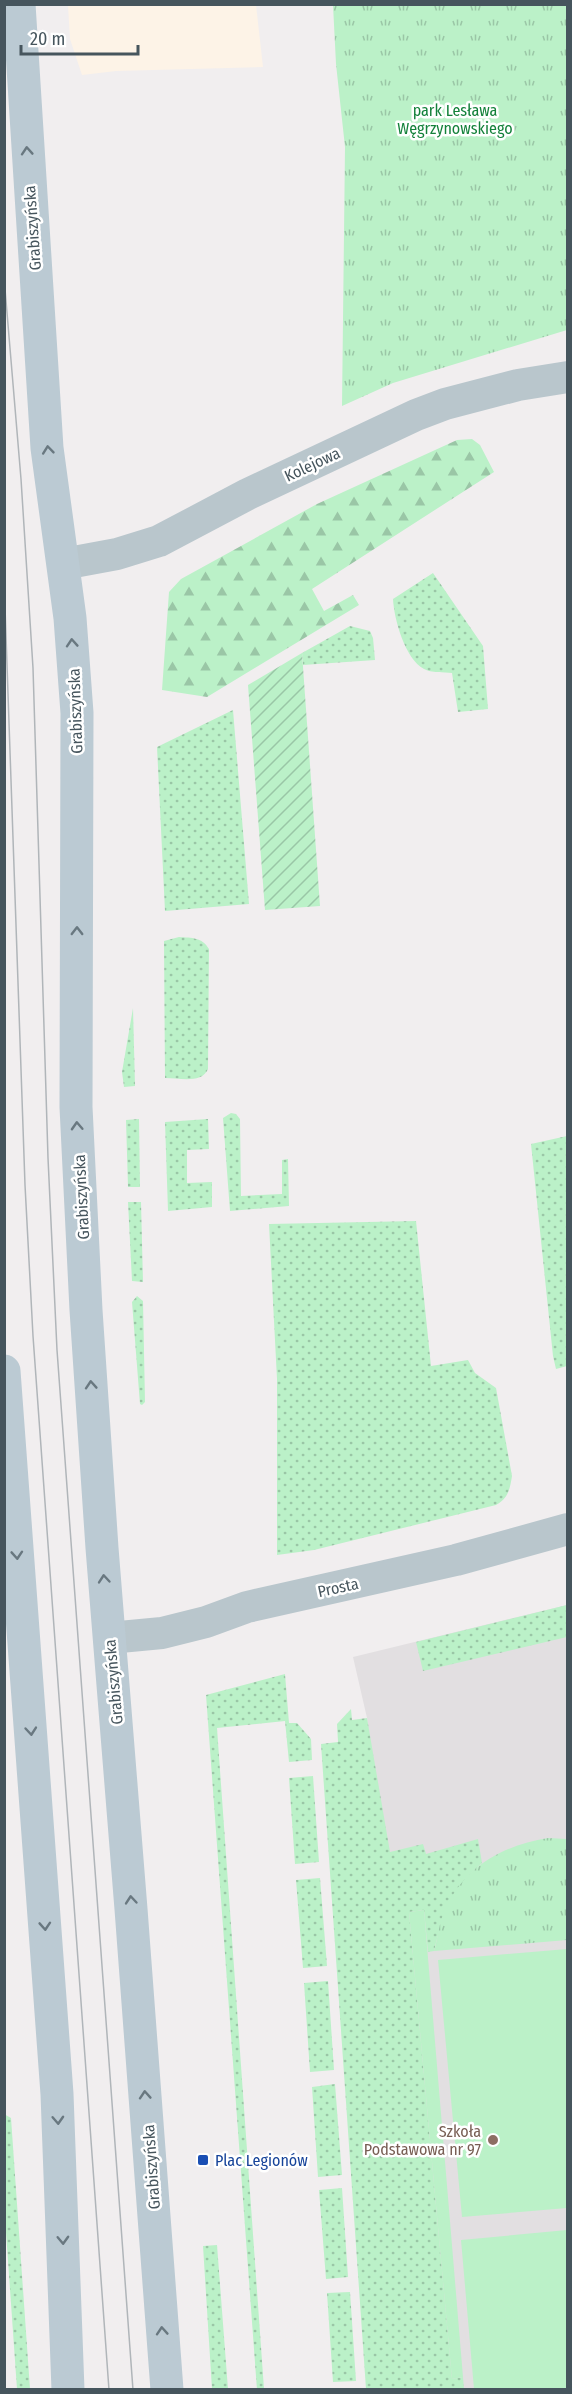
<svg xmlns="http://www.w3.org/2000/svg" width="572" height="2394" viewBox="0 0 572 2394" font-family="'Fira Sans Condensed',sans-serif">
  <defs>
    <pattern id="grass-dots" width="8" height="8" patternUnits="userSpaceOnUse" patternTransform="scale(1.5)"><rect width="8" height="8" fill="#bbf1c8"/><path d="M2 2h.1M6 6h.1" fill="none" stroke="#9ac6a6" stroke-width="1.8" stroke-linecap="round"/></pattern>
    <pattern id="forest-firs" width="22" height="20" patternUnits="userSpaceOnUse" patternTransform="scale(1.5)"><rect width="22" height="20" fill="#bbf1c8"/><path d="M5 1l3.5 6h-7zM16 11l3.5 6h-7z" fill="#9ac6a6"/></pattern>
    <pattern id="park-tufts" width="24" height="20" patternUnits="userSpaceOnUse" patternTransform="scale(1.5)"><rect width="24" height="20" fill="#bbf1c8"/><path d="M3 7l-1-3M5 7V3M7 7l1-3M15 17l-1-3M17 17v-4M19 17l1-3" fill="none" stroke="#9ac6a6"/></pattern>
    <pattern id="garden-furrows" width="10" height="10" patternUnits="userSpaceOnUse" patternTransform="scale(1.5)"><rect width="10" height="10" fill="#bbf1c8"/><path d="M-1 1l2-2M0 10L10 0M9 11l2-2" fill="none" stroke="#9ac6a6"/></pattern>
  </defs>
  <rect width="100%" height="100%" fill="#f1eeef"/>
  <path fill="#fdf3e7" d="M68 5H256L263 67 116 71 82 75 70 39Z"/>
  <path fill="#e2dfe1" d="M567 1605V2389H439L367 1718 353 1657Z"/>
  <path fill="url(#grass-dots)" d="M433 573 483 646 488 709 458 712 452 673C444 672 431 673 424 669 405 659 394 619 393 599Z
    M350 626 370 631 373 638 375 660 303 665 302 653Z
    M233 710 249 904 165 911 157 747Z
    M179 937C192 938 202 937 209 949L208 1069C202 1084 179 1078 165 1078L164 941Z
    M133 1008 135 1086 124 1087 122 1072Z
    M231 1113 236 1114 240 1119 241 1196 282 1194V1160L288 1159 289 1206 230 1211 223 1118Z
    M139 1119 140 1187H128L126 1120Z
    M208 1119 209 1149 187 1150V1183L212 1182V1207L168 1211 165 1122Z
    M567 1136V1366L556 1369 553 1356 531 1144Z
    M128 1202H141L143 1282 132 1281Z
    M416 1221 431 1366 468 1360 475 1373 496 1388 512 1476C510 1489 508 1499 496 1505L314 1550 277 1555V1379L269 1224Z
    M137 1296 143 1301 145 1402 142 1405 140 1404 132 1302Z
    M567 1605V1637L423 1671 416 1642Z
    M285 1674 289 1723H297L311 1739 312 1760 289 1762 285 1721 217 1728 264 2389 257 2390 206 1695Z
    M351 1709 352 1720 367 1718 390 1852 423 1844 426 1854 478 1839 482 1863C450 1891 444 1911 434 1951L428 1952 424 1910 409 1912 452 2379 463 2377 464 2389H366L321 1744 338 1742 337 1724Z
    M313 1776 319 1862 295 1864 289 1778Z
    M320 1878 327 1966 303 1968 296 1880Z
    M328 1981 334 2070 310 2072 304 1983Z
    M335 2084 342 2175 318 2177 312 2087Z
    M4 2114 11 2118 30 2389H17L5 2218Z
    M342 2188 348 2277 326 2279 319 2190Z
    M217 2245 228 2389H212L203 2246Z
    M350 2292 356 2381 333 2382 327 2293Z"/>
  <path fill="url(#forest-firs)" d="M472 439 480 445 494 472 312 589 324 611 353 595 359 605 207 697 162 690 169 592 181 579 317 504 457 440Z"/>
  <path fill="url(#park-tufts)" d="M333 5H568L567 330 393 383 342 406 345 147 336 64Z
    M548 1838 567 1839V1940L434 1951C438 1938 439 1922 445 1910 464 1867 503 1845 548 1838Z"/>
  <path fill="url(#garden-furrows)" d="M302 653 320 906 265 910 248 685Z"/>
  <path fill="#bbf1c8" d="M424 1910 463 2377 452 2379 409 1912Z
    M567 1949V2208L462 2217 438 1960Z
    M567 2230V2389H474L461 2240Z"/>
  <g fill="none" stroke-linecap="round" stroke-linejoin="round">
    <path stroke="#b9c6cc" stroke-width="32" d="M63 564 117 554 159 541 248 494 416 415 445 404 518 385 568 377
      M109 1638 162 1633 206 1622 247 1607 456 1560 568 1529"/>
    <path stroke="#bbcad3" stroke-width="33" d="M19 4 47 448 70 618 77 713 76 1107 86 1310 102 1548 131 1909 167 2390
      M4 1371 57 2094 68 2390"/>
    <path stroke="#b0b5b9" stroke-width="1.5" d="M4 277 21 479 33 668 48 1158 57 1350 133 2390
      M4 578 25 1185 33 1336 109 2390"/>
  </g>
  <defs><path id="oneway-chevron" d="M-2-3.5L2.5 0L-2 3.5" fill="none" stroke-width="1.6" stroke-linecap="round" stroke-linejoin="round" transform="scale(1.5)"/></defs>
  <g stroke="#697880">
    <use href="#oneway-chevron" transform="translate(27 151) rotate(-94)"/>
    <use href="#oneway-chevron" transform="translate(48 450) rotate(-96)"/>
    <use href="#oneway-chevron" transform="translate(72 643) rotate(-94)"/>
    <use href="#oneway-chevron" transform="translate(77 931) rotate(-90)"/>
    <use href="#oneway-chevron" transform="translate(77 1126) rotate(-93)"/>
    <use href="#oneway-chevron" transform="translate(91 1385) rotate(-94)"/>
    <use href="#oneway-chevron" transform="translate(17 1555) rotate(86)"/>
    <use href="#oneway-chevron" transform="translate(104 1579) rotate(-95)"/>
    <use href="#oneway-chevron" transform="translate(31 1731) rotate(85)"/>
    <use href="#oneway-chevron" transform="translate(131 1900) rotate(-95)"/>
    <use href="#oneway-chevron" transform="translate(45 1926) rotate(86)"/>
    <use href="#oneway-chevron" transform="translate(145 2095) rotate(-94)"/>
    <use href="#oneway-chevron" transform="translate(58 2120) rotate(87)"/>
    <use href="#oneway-chevron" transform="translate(63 2240) rotate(88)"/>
    <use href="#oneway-chevron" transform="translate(162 2331) rotate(-94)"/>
  </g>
  <circle fill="#8d6e63" stroke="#fff" stroke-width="2" cx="493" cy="2140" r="6"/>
  <rect fill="#1a4fb4" stroke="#fff" stroke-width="2" x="197" y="2154" width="12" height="12" rx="3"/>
  <g text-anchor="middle" stroke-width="5" stroke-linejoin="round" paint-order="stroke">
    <g font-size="16" fill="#13813a" stroke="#fff">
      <text x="455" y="116">park Lesława<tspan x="455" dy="18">Węgrzynowskiego</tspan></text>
    </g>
    <g font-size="16" fill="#46555d" stroke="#fff">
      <text transform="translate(32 228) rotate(-94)" y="6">Grabiszyńska</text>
      <text transform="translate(312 464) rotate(-25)" y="6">Kolejowa</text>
      <text transform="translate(75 711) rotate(-92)" y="6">Grabiszyńska</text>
      <text transform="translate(81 1197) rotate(-93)" y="6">Grabiszyńska</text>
      <text transform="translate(338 1587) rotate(-12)" y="6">Prosta</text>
      <text transform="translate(113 1682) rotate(-95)" y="6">Grabiszyńska</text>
      <text transform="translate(151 2167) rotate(-94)" y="6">Grabiszyńska</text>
    </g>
    <g font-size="16" fill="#785e54" stroke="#fff" text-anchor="end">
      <text x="481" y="2137">Szkoła<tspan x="481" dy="18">Podstawowa nr 97</tspan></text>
    </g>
    <g font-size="16" fill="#164399" stroke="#fff" text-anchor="start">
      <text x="215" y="2166">Plac Legionów</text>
    </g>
  </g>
  <rect width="572" height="2394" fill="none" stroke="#46555d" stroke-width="12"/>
  <path d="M21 45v9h117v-9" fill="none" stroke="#46555d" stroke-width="3"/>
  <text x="30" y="45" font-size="18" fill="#46555d" stroke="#ffffff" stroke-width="4.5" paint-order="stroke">20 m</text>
</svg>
